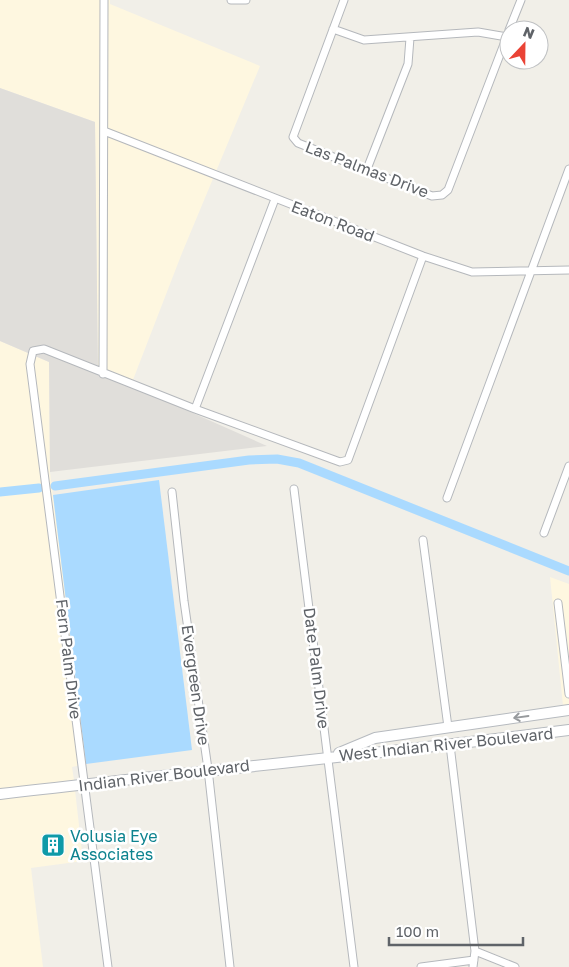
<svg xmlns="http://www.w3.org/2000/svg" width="569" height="967" viewBox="0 0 569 967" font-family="'Golos Text',sans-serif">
  <rect width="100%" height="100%" fill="#f1efe8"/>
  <path fill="#fef7e0" d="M0 0H110V4L260 66 182 253 131 385 98 371 95 122 0 88Z
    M0 341 49 362 50 472 86 764 72 767 74 780 0 789Z
    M550 577 569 584V705L563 706Z
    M75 790 83 861 31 868 43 967H0V799Z"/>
  <path fill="#e0deda" d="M0 88 95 122 98 371 267 446 50 472 49 362 0 341Z"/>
  <path fill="#aadaff" d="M159 480 192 750 86 764 53 495Z"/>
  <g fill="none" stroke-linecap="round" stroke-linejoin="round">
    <path stroke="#aadaff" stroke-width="9" d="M55 486 249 460 277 459 299 463 569 571
      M0 492 39 488"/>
    <g stroke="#b5b8bc" stroke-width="9">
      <path id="street" d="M231 0H246
        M344 0 293 137 298 143 432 196 442 195 448 190 509 31
        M333 29 364 40 478 32 507 37
        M509 30 521 0
        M104 131 423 256 472 272 569 270
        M367 169 408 64 410 38
        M103 374 104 0
        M195 409 275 199
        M294 489 354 967
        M172 492 184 601 208 769 230 967
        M447 498 569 169
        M544 533 569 466
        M423 540 448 727
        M558 603 569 694
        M450 745 475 951 473 967
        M475 951 515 967
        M108 967 30 364 33 351 44 349 195 409 340 462 348 460 423 256
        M421 967 474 960"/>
    </g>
    <g stroke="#b6babf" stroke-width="12">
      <path id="secondary" d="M339 753 375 738 569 710
        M0 794C190 772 380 754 569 730"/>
    </g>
    <use href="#street" stroke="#fff" stroke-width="7"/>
    <use href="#secondary" stroke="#fff" stroke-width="10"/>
  </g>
  <defs><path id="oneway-shaft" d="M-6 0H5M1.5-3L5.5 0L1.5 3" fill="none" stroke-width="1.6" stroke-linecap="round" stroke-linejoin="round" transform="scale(1.25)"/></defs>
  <use stroke="#979a9d" href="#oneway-shaft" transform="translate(521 717) rotate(172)"/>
  <defs>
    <g id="building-square" transform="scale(1.25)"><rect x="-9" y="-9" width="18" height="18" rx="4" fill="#0f9aa8" stroke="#fff"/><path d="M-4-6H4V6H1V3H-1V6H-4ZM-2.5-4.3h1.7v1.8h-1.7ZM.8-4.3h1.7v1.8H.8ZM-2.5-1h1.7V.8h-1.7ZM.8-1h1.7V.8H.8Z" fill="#fff"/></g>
  </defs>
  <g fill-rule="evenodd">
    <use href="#building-square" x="53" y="845"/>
  </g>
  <g text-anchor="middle" stroke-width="5" stroke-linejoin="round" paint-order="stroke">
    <g font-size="16" fill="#5f6368" stroke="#fff">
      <text transform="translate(367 169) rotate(21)" y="6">Las Palmas Drive</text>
      <text transform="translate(333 221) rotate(21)" y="6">Eaton Road</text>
      <text transform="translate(69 659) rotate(83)" y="6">Fern Palm Drive</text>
      <text transform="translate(317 668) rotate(83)" y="6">Date Palm Drive</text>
      <text transform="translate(196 685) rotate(82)" y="6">Evergreen Drive</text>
      <text transform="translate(446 744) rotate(-6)" y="6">West Indian River Boulevard</text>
      <text transform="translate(164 775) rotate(-7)" y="6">Indian River Boulevard</text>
    </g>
    <g font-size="16" fill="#0d838f" stroke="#fff" text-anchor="start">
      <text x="70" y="842">Volusia Eye<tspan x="70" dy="18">Associates</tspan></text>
    </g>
  </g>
  <g transform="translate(524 45) rotate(22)"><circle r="24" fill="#ffffff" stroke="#bfc1c3"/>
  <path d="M0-4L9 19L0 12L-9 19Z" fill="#ea4335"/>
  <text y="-8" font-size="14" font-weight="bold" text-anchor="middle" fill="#5f6368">N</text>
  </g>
  <path d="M389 937v8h134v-8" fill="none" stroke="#5f6368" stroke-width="2.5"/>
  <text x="396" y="937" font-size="15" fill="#5f6368" stroke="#ffffff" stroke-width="4" paint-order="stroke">100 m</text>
</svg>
